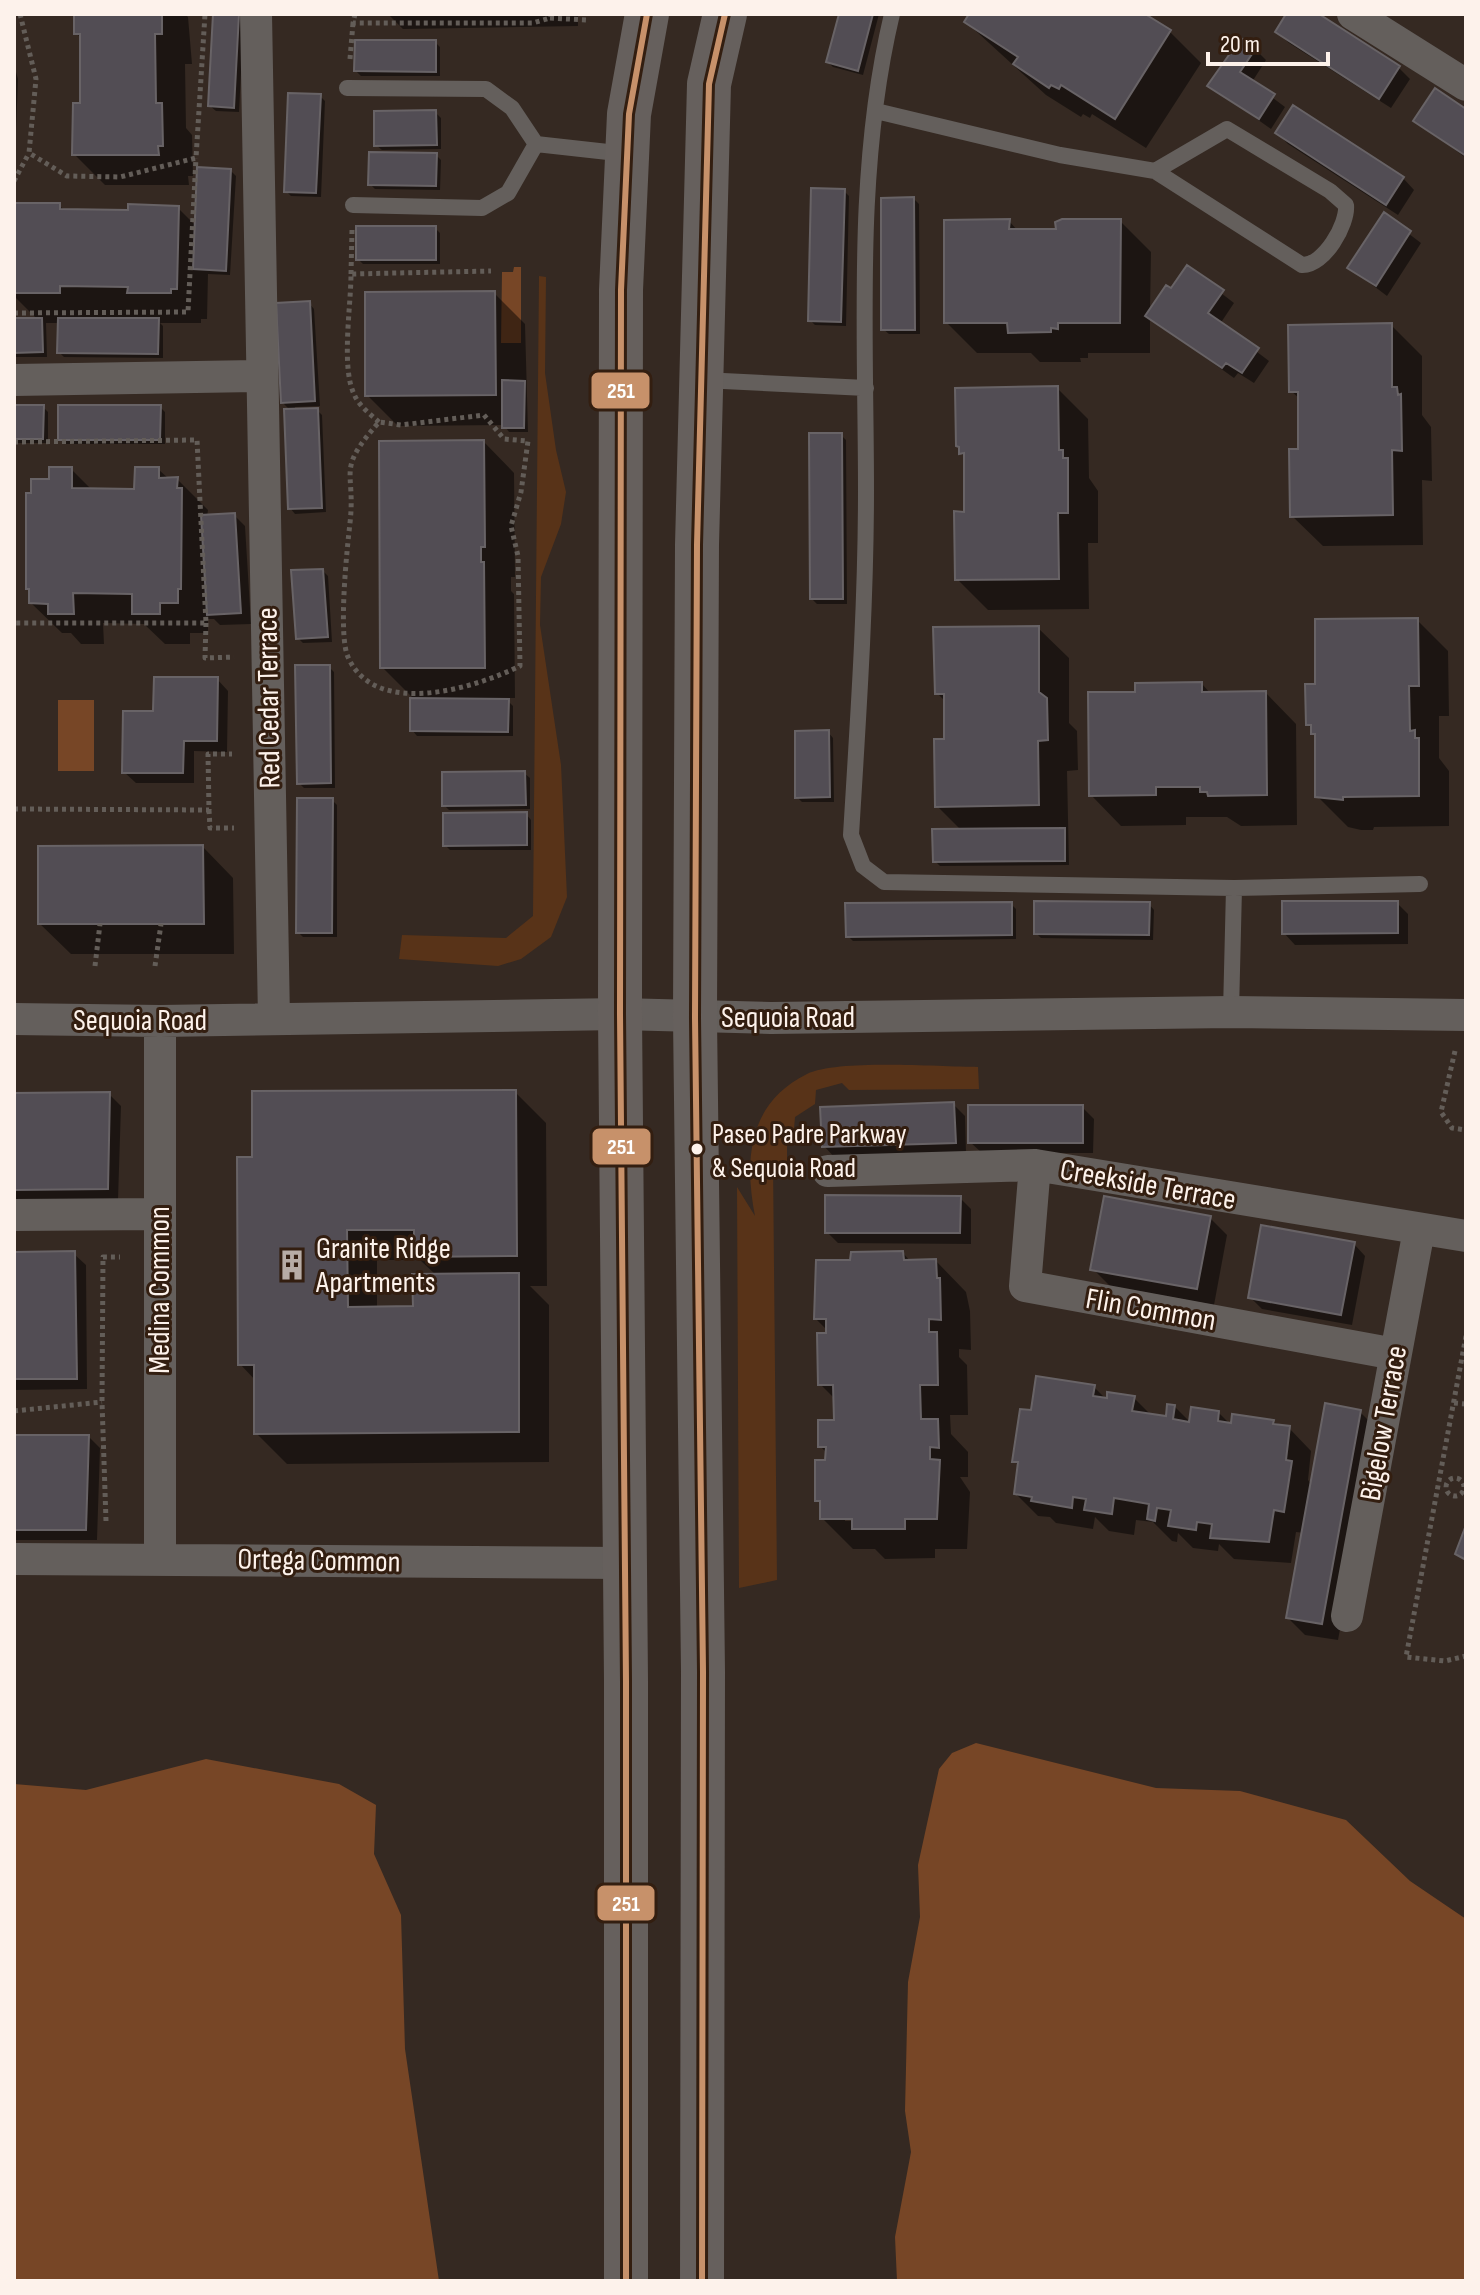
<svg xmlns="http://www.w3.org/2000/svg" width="1480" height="2295" viewBox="0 0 1480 2295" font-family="'Sofia Sans Condensed',sans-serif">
  <rect width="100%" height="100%" fill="#352922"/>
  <path fill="#583318" d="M539 276 546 277 545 373 556 450 566 492 561 524 541 577 540 625 561 765 567 897 551 937 521 959 498 966 399 959 402 935 506 938 533 916Z
    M978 1067 979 1089 849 1090 842 1083 816 1090 815 1104 795 1117 793 1141 787 1146V1163L773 1162 777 1580 739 1588 737 1187 755 1216C744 1160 748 1103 807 1074 839 1059 938 1067 978 1067Z"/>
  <path fill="#774626" d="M514 267H521V343H501L502 272H513Z
    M58 700H94V771H58Z
    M976 1743 1156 1788 1240 1791 1346 1820 1410 1881 1466 1919V2281H897L895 2237 911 2152 905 2111 908 1982 920 1917 918 1865 939 1769 952 1753Z
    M206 1759 339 1784 376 1805 374 1854 401 1915 405 2049 439 2281H14V1784L86 1790Z"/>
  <path fill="#0007" fill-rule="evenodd" d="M76 14H185L188 17 192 64H185L186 128 192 135 193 176H188L189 185H105L74 154 82 106V39L76 33Z
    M215 14H244L239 112 216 111 210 106Z
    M388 14H578V26L403 29Z
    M841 14H879L863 75 833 67 828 62Z
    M971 14H1142L1170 32 1201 63 1146 148 1092 114 1090 118 1083 114 1081 117 1046 95 966 22Z
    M1289 14H1315L1399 68 1410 79 1391 108 1289 43 1277 32Z
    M435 42 440 47V76H361L356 71Z
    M1255 49 1266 60 1252 82 1285 107 1271 129 1210 86 1224 62 1227 64Z
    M14 65 18 79 14 181Z
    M320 96 325 101 321 197 291 196 286 191Z
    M1466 111V158L1416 121Z
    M435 112 441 118V149L382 150 376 145Z
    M1277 133 1403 178 1414 190 1398 215 1288 144Z
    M436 155 441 160 440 190 375 189 370 184Z
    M231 171 236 176 230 275 208 274 207 319H201V323H160L163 326V358L64 357 59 352 60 323H46L47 357H14V320H38L14 296V205H59L65 211 178 208 197 227Z
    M844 191 849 196 846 326 815 325 810 320Z
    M914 199 919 204 920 334H889L883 329Z
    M1384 215 1421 243 1387 296 1350 268Z
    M1009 221 1018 231H1058L1120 221 1151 252 1150 311 1172 291 1187 267 1234 303 1220 324 1269 361 1254 383 1238 373 1234 378 1150 318V353H1088V358H1080L1081 362H1040L1031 353H977L946 322Z
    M435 228 440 233V264H363L358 259Z
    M494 293 525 324 528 432H509L504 425 398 426 367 395Z
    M309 303 314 309 320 406 295 407V411L317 410 322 415 326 512 295 514 290 508 291 411 282 402Z
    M1391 325 1422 356V415L1431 427 1432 481 1422 480 1423 545 1323 546 1292 516 1300 452V399L1291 391Z
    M1057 388 1088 419 1089 478 1098 491V543H1088L1089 609 988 610 957 579 966 514V458L961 453Z
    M14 407H43L48 412V443H14Z
    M160 407 165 412V444H65L60 439Z
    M841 435 846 440 847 604H817L812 599Z
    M484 442 514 473 515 577H511V591L514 594 515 698H505L513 706V736H417L412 730 415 700 382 667Z
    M71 469 92 490 136 491 158 469 169 479H177L208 510 207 517 234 515 245 526 251 624 220 625 214 619H208V633H190V644H165L144 624 103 623 104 644H81L71 633H62L31 603 28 588 51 481Z
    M323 571 328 576 332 642 303 643 298 638Z
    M1417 620 1448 651 1449 716H1439V758L1449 771V826L1374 827 1373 830H1361L1348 827 1317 796V737L1308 724 1317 686Z
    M1038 628 1069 658V723L1077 731 1078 770 1067 771 1069 865 940 866 935 861 961 830 937 806 946 741V702L937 693Z
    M329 667 334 672 335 788H304L299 783Z
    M217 679 228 691 227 752 194 751V783H136L124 772 155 713Z
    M1202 684 1211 694 1266 693 1296 724 1297 825 1241 826 1227 817H1186V825L1121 826 1091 795 1136 694Z
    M828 732 833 738 834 802H802L797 797Z
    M524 773 530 778V809L449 810 444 805Z
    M14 785 16 950H14Z
    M332 800 337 805V937H303L298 932Z
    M526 814 531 820V850H450L445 845Z
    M203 847 233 878 234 954H71L40 924Z
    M1397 903 1408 914V944L1295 945 1284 933Z
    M1011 904 1016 909V939L853 941 848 936Z
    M1149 904 1154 910 1153 940 1041 938 1036 933Z
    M515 1092 546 1123 547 1286H530L549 1305V1462L287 1464 256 1433V1381L240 1364 254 1159ZM377 1260H420L436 1275 415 1308H377Z
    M109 1094 121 1106 118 1200H14V1095Z
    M953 1104 965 1116 966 1153 835 1158 824 1146Z
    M1082 1107 1094 1119 1093 1153H982L970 1142Z
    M960 1198 971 1209V1244L838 1243 827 1232Z
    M1210 1218 1227 1235 1214 1305 1110 1286 1093 1269Z
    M1354 1244 1365 1256 1352 1325 1262 1309 1250 1297Z
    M903 1253 911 1262 936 1261 966 1292 970 1311 971 1350 959 1349V1357L967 1365 968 1415H950L951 1434 968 1452V1477H960L970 1492 967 1549H935V1558L885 1559 875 1549H853L822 1518V1505L817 1500 827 1462V1453L820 1446 836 1422V1400L820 1384 828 1331 816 1319 852 1262ZM845 1517 862 1521H845Z
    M14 1254H74L86 1265 87 1389 14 1390Z
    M1094 1387 1108 1401 1134 1398 1152 1416 1167 1418 1174 1406 1191 1423 1218 1412 1233 1427 1273 1422 1289 1428 1311 1451 1308 1480 1312 1485 1360 1412 1377 1429 1338 1640 1305 1635 1288 1618 1304 1533 1296 1532 1291 1563 1234 1559 1219 1544 1218 1551 1193 1548 1178 1533 1177 1542 1172 1541 1153 1522 1136 1520 1134 1535 1109 1531 1095 1517 1093 1529 1056 1523 1050 1517 1038 1516 1016 1494 1020 1467 1014 1461 1033 1413Z
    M14 1437H89L100 1448 97 1540H14Z"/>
  <path fill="#524d54" stroke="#686366" stroke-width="2" d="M74 14H162V34H155L156 103H162L163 146H158L159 155H72L73 103H80V34H74Z
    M213 14H239L234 108 208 106Z
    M839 14H873L858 71 826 62Z
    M969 14H1145L1171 30 1115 119 1061 85 1059 89 1051 85 1049 88 1013 64 1018 57 964 22Z
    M1286 14H1319L1400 66 1379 99 1275 32Z
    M1241 38 1256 48 1240 72 1275 94 1259 119 1207 86Z
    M355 40H436V72L354 71Z
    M1435 88 1466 109V156L1413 121Z
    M288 93 321 94 316 193 284 192Z
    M1293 105 1404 177 1386 205 1275 133Z
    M436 110 437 145 374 146V111Z
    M369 152 437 153 436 186 368 185Z
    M197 167 231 169 226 271 193 269Z
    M811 188 845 189 841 322 808 321Z
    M914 197 915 330H881V198Z
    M14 203H60V209L128 210V204L179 206 177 289H171V293H127L128 287 60 286V293H14Z
    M1384 212 1411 231 1376 286 1347 268Z
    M1010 219 1009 229H1056L1055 222 1062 219H1121L1120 323H1058V329L1051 328V332L1008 333 1007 323H944V220Z
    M356 226H436V260H356Z
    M1187 265 1224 290 1208 313 1259 348 1242 373 1226 363 1222 368 1145 316 1166 285 1171 288Z
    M495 291 496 395 365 396V292Z
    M310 301 315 401 281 403 276 303Z
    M14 318H42L43 352 14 353Z
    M58 318H159L158 354 57 353Z
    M1392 323V387H1397L1398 395 1401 394 1402 451 1392 450 1393 515 1290 517 1289 449H1298V392H1289L1288 325Z
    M502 380 525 381 524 428H502Z
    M1058 386 1059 450H1063V458H1068V513H1058L1059 579 955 580 954 511 964 512V453L959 454V447L956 446 955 388Z
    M14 405H44L43 439H14Z
    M58 405H161L160 440H58Z
    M318 408 322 508 288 509 284 409Z
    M809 433H842L843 599H810Z
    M484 440 485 547H481V562H484L485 668H380L379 441Z
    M49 467H72V488L134 489 135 467H159V478L178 477 177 488H182L181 589H178V603H160V614H132V594L73 593 74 614H48V604L29 603V589H26V493H31V479H49Z
    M235 513 241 613 207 615 201 515Z
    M323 569 328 637 296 639 291 570Z
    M1418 618 1419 686H1409L1410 731 1415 730V738H1419V796L1343 797V800L1315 797V734H1311V725H1306L1305 684H1315V619Z
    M1039 626V692L1047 698 1048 740 1038 741 1039 805 935 807 934 739H944V694H935L933 627Z
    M295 665H330L331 783 297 784Z
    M154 677H218L217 741H184L183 773H122L123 711H153Z
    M1202 682V692L1266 691 1267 795 1208 796 1207 792H1200V787H1156V795L1089 796 1088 692H1135V683Z
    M410 698 509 699 508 732 410 731Z
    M829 730 830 797 795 798V731Z
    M525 771 526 805 442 806V772Z
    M297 798H333L332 933H296Z
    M527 812V845L443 846V813Z
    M1065 828V861L933 862 932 829Z
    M203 845 204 924H38V846Z
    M1034 901 1150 902 1149 935 1034 934Z
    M1282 901H1398V933L1282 934Z
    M1012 902V935L846 937 845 903Z
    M516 1090 517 1256 414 1257V1230H347L348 1307 413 1306 412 1274 519 1273V1432L254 1434V1365H238L237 1157H252V1091Z
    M110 1092 108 1189 14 1190V1093Z
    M954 1102 956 1143 822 1147 820 1107Z
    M968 1105H1083V1143H968Z
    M825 1195 961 1196 960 1233H825Z
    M1104 1196 1211 1216 1197 1289 1090 1270Z
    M1261 1225 1355 1242 1341 1315 1248 1298Z
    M75 1251 77 1379H14V1252Z
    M903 1251 904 1260 936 1259 937 1278H940L941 1320 929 1319V1332H937L938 1385H920L921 1419H938L939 1448 930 1447V1459L940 1460 937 1519H905V1529H852V1519H820V1501H815V1460H825L826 1447H818V1420H834L833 1385H818L817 1333H826V1319H814L816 1260H850L851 1252Z
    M1036 1376 1095 1385 1093 1396 1107 1398V1392L1135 1396 1132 1411 1166 1416 1167 1404 1175 1405 1173 1419 1189 1422 1191 1407 1219 1411 1218 1421 1231 1423 1232 1414 1274 1420 1273 1424 1290 1426 1286 1460 1292 1461 1284 1512 1274 1510 1269 1542 1210 1538 1212 1524 1197 1522 1196 1530 1168 1526 1171 1510 1157 1508 1155 1521 1147 1519 1149 1504 1114 1498 1112 1514 1084 1510 1086 1499 1073 1497 1072 1508 1031 1501 1032 1497 1014 1494 1018 1462H1012L1020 1409 1031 1410Z
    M1325 1403 1361 1410 1322 1624 1286 1618Z
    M14 1435H89L86 1530H14Z
    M1466 1525V1560L1455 1554Z"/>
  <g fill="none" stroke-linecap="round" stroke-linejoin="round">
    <path stroke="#635d58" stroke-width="5" stroke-dasharray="4 4" stroke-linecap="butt" d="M20 14 36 79 29 153 67 176 120 177 196 158 205 14
      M355 14 353 23H533L550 18 551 14
      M550 18 586 20
      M350 59 353 23
      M14 181 29 153
      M351 274 352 230
      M14 313 188 312 196 158
      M484 415 504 439 528 441 521 492 511 526 518 556 520 666C475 688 375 719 348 657 338 635 347 549 350 523 356 468 335 472 379 422L401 425Z
      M379 422C370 414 359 406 354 394 341 367 351 306 351 274L491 271
      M14 442 197 440 206 623H14
      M206 623 205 658 234 657
      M14 809 209 810 208 754H232
      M209 810 210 828H234
      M95 966 100 924
      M155 966 161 924
      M1455 1051 1441 1112 1452 1128 1466 1130
      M1466 1336 1406 1657 1445 1661 1466 1656
      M1454 1403 1466 1404
      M14 1411 102 1402
      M1446 1487a9 9 0 1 1 18 0a9 9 0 1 1-18 0Z
      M106 1521 102 1402 103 1257H120"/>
    <path stroke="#645f5c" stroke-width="16" d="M892 14C855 169 866 332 866 490 866 606 858 720 851 835L863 866 884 882 1234 888 1420 884
      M347 88 486 89 512 108 536 144 626 154
      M876 111 1060 155 1155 171 1302 265C1324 266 1348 224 1346 205L1330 191 1227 129 1155 171
      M353 205 482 208 508 193 536 144
      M703 380 866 388
      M1231 1012 1234 888"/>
    <path stroke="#645f5c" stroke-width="32" d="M256 14 274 1019
      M1353 14 1466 85
      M14 380 262 376
      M14 1019 160 1021 620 1014 771 1018 1231 1012 1466 1015
      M1035 1165 1025 1286 1395 1354
      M828 1171 1035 1165 1466 1236
      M14 1215 159 1214
      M14 1559 625 1563
      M160 1559V1021
      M1347 1616 1419 1230"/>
    <path stroke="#66605d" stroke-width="44" d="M626 2281V1681L620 1014 621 290 629 114 647 14
      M702 2281 703 1672 695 1018 697 545 709 84 725 14"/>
    <g stroke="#331e10" stroke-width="12">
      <path id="bus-1" d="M626 2281V1681L620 1014 621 290 629 114 647 14
        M702 2281 703 1672 695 1018 697 545 709 84 725 14"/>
    </g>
    <use href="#bus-1" stroke="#c7916a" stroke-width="6"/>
  </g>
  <defs>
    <g id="building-bare" transform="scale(2.4)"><path d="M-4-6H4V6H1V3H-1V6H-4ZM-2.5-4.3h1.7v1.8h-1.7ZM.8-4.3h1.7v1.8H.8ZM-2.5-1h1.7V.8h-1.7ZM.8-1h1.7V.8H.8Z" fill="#b7aca5" stroke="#331e10" stroke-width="2.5" paint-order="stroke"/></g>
  </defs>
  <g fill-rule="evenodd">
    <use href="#building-bare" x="292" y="1265"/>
  </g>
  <circle fill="#fdf2eb" stroke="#331e10" stroke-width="3" cx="697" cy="1149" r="7"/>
  <g text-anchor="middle" stroke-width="6" stroke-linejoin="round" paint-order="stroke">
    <g font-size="28" fill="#fdf2eb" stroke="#331e10" text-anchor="start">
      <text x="712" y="1143">Paseo Padre Parkway<tspan x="712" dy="34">&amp; Sequoia Road</tspan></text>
    </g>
    <g font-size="30" fill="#fdf2eb" stroke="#331e10">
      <text transform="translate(268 698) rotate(-91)" y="10">Red Cedar Terrace</text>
      <text x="788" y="1027">Sequoia Road</text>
      <text x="140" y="1030">Sequoia Road</text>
      <text transform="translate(1148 1184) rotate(10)" y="10">Creekside Terrace</text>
      <text transform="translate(159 1290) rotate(-90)" y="10">Medina Common</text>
      <text transform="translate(1151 1309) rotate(10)" y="10">Flin Common</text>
      <text transform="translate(1383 1423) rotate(-80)" y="10">Bigelow Terrace</text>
      <text transform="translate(319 1560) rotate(1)" y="10">Ortega Common</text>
    </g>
    <g font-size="30" fill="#fdf2eb" stroke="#331e10" text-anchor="start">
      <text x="316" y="1258">Granite Ridge<tspan x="316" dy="34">Apartments</tspan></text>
    </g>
  </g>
  <g stroke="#331e10" stroke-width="3">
    <rect x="590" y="371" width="61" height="39" rx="8" fill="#c7916a"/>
    <rect x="591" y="1127" width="61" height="39" rx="8" fill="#c7916a"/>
    <rect x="596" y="1884" width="60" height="38" rx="8" fill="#c7916a"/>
  </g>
  <g font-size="22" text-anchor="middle" font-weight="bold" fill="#fff">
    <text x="621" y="398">251</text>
    <text x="621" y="1154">251</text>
    <text x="626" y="1911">251</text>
  </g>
  <rect width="1480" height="2295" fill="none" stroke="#fdf2eb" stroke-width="32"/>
  <path d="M1208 52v12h120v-12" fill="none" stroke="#fdf2eb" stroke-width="4"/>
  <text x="1220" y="52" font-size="24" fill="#fdf2eb" stroke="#331e10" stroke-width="6" paint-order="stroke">20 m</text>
</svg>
